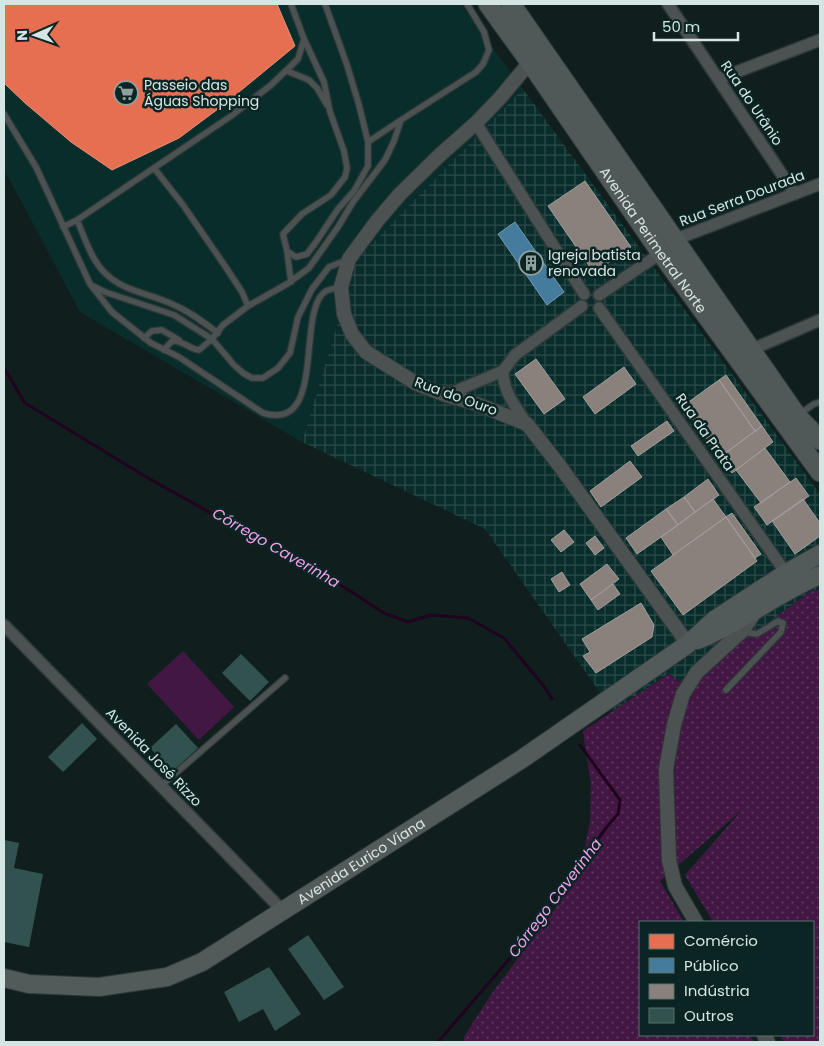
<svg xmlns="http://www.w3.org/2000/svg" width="824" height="1046" viewBox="0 0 824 1046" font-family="Poppins,sans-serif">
  <defs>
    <pattern id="industrial-grid" width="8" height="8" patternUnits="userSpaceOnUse" patternTransform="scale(1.25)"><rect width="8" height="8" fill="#092d2b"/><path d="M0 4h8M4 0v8" fill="none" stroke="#2c4b4a"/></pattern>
    <pattern id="grass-dots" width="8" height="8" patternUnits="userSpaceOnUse" patternTransform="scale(1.25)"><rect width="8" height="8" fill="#431743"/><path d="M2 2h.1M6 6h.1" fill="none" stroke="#5d395e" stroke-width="1.8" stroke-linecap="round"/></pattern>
  </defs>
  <rect width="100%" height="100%" fill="#101f1e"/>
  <path fill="#092d2b" d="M4 4H461L523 89 357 259 302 442 80 312 4 169Z"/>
  <path fill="url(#industrial-grid)" d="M523 89 820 494V589L811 591 693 678 676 681 669 673 613 711 485 529 302 442 357 259Z"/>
  <path fill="url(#grass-dots)" d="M820 589V1042H784L780 1035H813V922H713L685 875 742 810 660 881 684 922H640V1035H750L754 1042H463L465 1035 492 993 555 909 583 858 590 821 591 784 583 731 670 673 676 681 693 678 811 591Z"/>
  <path fill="#431743" d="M183 651 234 707 199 740 147 684Z"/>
  <path fill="#e76f51" stroke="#e2927d" d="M4 4H277L295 46 222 106 179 138 112 170 71 142 25 103 4 83Z"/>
  <path fill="#457b9d" stroke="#709bb2" d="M515 222 564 292 547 305 498 234Z"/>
  <path fill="#8a817c" stroke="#a09f9b" d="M585 181 631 247 594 273 548 206Z
    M536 359 565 399 544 414 515 374Z
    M624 367 636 384 595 414 583 397Z
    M726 375 762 426 755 431 719 380Z
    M719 380 755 431 720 457 683 406Z
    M667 421 674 431 638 456 631 446Z
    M762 426 773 442 732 473 720 457Z
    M765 448 790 482 761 503 736 470Z
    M630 461 642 477 601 507 590 491Z
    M796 478 809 496 767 525 754 507Z
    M708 479 719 495 695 512 684 497Z
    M684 497 695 512 678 525 666 509Z
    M713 499 726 517 673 555 661 537Z
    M803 499 820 523V536L795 554 772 521Z
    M666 509 678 525 637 554 626 538Z
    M732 513 761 554 755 558 726 517Z
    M726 517 757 561 683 615 651 571Z
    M564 530 574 542 561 552 551 540Z
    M595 536 604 548 595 555 586 543Z
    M607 564 619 579 591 600 580 584Z
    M562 572 570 585 559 592 551 579Z
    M613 584 620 594 598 610 591 600Z
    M641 603 654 625 652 637 596 673 583 656 590 652 582 639Z"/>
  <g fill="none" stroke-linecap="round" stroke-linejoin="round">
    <path stroke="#1f031f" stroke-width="3" d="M4 368 25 403 148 478 225 521 266 539 305 562 384 613 408 622 431 615 468 618 504 638 543 685 552 699
      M438 1042 524 942 606 828 618 814 620 800 580 745"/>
  </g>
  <path fill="#325250" d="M241 654 269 682 250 701 222 673Z
    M82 723 97 739 63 772 48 757Z
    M176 724 198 748 172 772 150 748Z
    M4 840 19 843 14 868 43 874 29 947 4 942Z
    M308 935 344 987 324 1000 288 949Z
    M269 967 301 1014 275 1031 263 1009 239 1022 224 992Z"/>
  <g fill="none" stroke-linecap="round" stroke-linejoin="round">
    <g stroke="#2d3939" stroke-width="8">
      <path id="service" d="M291 4 304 39 324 82 330 112 344 151 347 168 345 177 331 195 302 214 283 234 287 251 296 257 307 254 316 242 338 209 354 191 368 166V142L359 105 347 65 325 4
        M287 71 309 80 317 88 327 105
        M4 114 36 167 90 284 112 312 151 343 179 357 263 413C328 433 295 310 326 291 330 289 337 288 341 287
        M368 142 401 120
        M154 168 183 205 225 266 242 292 248 306
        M77 220C85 238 91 260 106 274 125 292 149 293 172 304 189 311 203 322 218 333
        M63 227 77 220 231 116 271 85 298 59 304 39
        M287 251 291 282
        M93 286 105 292 174 315 212 339 234 365 243 373 252 378H263L278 368 290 353 298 317 312 289 329 267 347 260
        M144 338 152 331 162 330 179 340
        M164 350 172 341C183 340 189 349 199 350L212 339 223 325 248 306 287 284 309 268 338 227 353 202 385 160 394 141 401 120 476 72 483 64 489 50 484 32 467 4
        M798 415 814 404 820 402
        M726 690 781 632 783 623 778 621 757 634 744 632
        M161 786 285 678"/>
    </g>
    <g stroke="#2d3939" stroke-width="14">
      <path id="minor" d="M668 4 795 194
        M718 79 820 40
        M476 123 584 294
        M674 240 820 184
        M599 295 661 253
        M599 308 786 573
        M746 352 820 320
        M446 395 503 371
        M527 424C516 407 503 392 503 371L515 355 582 306
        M4 625 282 910"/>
    </g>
    <g stroke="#2d3939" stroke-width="16">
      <path id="tertiary" d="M530 62 500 98 476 123 441 154 400 194 377 221 349 259 341 287 344 314 352 334 366 352 417 384 446 395 474 403 527 424 559 465 688 644
        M696 922 675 886 669 860 666 769 674 725 683 694 697 672 742 631 756 611
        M764 1035 768 1042"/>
    </g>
    <g stroke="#2d3939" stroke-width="20">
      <g id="primary">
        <path d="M698 640C741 623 777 593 820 575"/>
        <path id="s1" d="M4 978 29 984 99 987 167 977 202 962 522 759 688 644 714 620 786 573 820 554"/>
      </g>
    </g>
    <g stroke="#2d3939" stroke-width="21">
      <g id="trunk">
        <path id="s2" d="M488 4 530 62 661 253 820 472"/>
        <path d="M511 4 797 416 820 440"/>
      </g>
    </g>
    <use href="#service" stroke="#4c5251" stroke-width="5.5"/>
    <use href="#minor" stroke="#4c5251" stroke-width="11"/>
    <use href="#tertiary" stroke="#4c5251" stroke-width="14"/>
    <use href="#primary" stroke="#535a5a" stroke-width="18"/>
    <use href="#trunk" stroke="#505858" stroke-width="19"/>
  </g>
  <defs>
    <g id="supermarket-ring" transform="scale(1.25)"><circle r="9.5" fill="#0a2523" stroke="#90a09e" stroke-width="1.5"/><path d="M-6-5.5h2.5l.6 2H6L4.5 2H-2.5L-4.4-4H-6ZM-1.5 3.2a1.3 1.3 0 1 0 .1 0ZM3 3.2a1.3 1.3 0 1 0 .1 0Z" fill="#90a09e"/></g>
    <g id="building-ring" transform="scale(1.25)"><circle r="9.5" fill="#0a2523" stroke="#90a09e" stroke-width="1.5"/><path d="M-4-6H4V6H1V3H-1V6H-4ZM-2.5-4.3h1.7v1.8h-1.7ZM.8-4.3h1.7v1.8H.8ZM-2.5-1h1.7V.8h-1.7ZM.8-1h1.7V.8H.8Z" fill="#90a09e"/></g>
  </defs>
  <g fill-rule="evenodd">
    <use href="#supermarket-ring" x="126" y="93"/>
    <use href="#building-ring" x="531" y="263"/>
  </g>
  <g text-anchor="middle" stroke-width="5" stroke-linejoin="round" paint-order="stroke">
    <g font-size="14" fill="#d5e5e3" stroke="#0a2523" text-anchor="start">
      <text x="144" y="90">Passeio das<tspan x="144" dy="16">Águas Shopping</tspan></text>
      <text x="548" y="260">Igreja batista<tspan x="548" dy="16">renovada</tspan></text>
    </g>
    <g font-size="14" fill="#d5e5e3" stroke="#0a2523">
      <text transform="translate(752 103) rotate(56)" y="5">Rua do Urânio</text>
      <text transform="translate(742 198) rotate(-21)" y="5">Rua Serra Dourada</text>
      <text dy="5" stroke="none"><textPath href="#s2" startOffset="288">Avenida Perimetral Norte</textPath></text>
      <text transform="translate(456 396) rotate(20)" y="5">Rua do Ouro</text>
      <text transform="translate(705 432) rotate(55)" y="5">Rua da Prata</text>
      <text transform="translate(154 757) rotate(46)" y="5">Avenida José Rizzo</text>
      <text dy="5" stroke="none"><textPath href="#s1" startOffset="391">Avenida Eurico Viana</textPath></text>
    </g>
    <g font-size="15" font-style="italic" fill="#f3a0ed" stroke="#0a2523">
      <text transform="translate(276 548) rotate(30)" y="5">Córrego Caverinha</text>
      <text transform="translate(555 898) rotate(-53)" y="5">Córrego Caverinha</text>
    </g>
  </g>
  <rect width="824" height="1046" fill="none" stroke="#d5e5e3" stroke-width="10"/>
  <rect x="639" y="921" width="175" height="115" fill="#0a2523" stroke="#5b7270"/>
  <rect x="649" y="934" width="25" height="15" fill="#e76f51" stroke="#5b7270"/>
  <text x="684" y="946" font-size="15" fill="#d5e5e3">Comércio</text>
  <rect x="649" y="958" width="25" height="15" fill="#457b9d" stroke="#5b7270"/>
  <text x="684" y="971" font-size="15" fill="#d5e5e3">Público</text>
  <rect x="649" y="984" width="25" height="15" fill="#8a817c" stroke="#5b7270"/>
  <text x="684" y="996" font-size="15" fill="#d5e5e3">Indústria</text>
  <rect x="649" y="1008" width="25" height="15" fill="#325250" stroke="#5b7270"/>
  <text x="684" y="1021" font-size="15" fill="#d5e5e3">Outros</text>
  <g transform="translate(35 35) rotate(268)" stroke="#0a2523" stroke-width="4" paint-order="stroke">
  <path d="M0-4L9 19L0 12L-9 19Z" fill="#d5e5e3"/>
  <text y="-8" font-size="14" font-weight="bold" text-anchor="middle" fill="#d5e5e3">N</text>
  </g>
  <path d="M654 32v8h84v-8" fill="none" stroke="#d5e5e3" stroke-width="2.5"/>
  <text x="662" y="32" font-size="15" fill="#d5e5e3" stroke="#0a2523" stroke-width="4" paint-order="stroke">50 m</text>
</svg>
